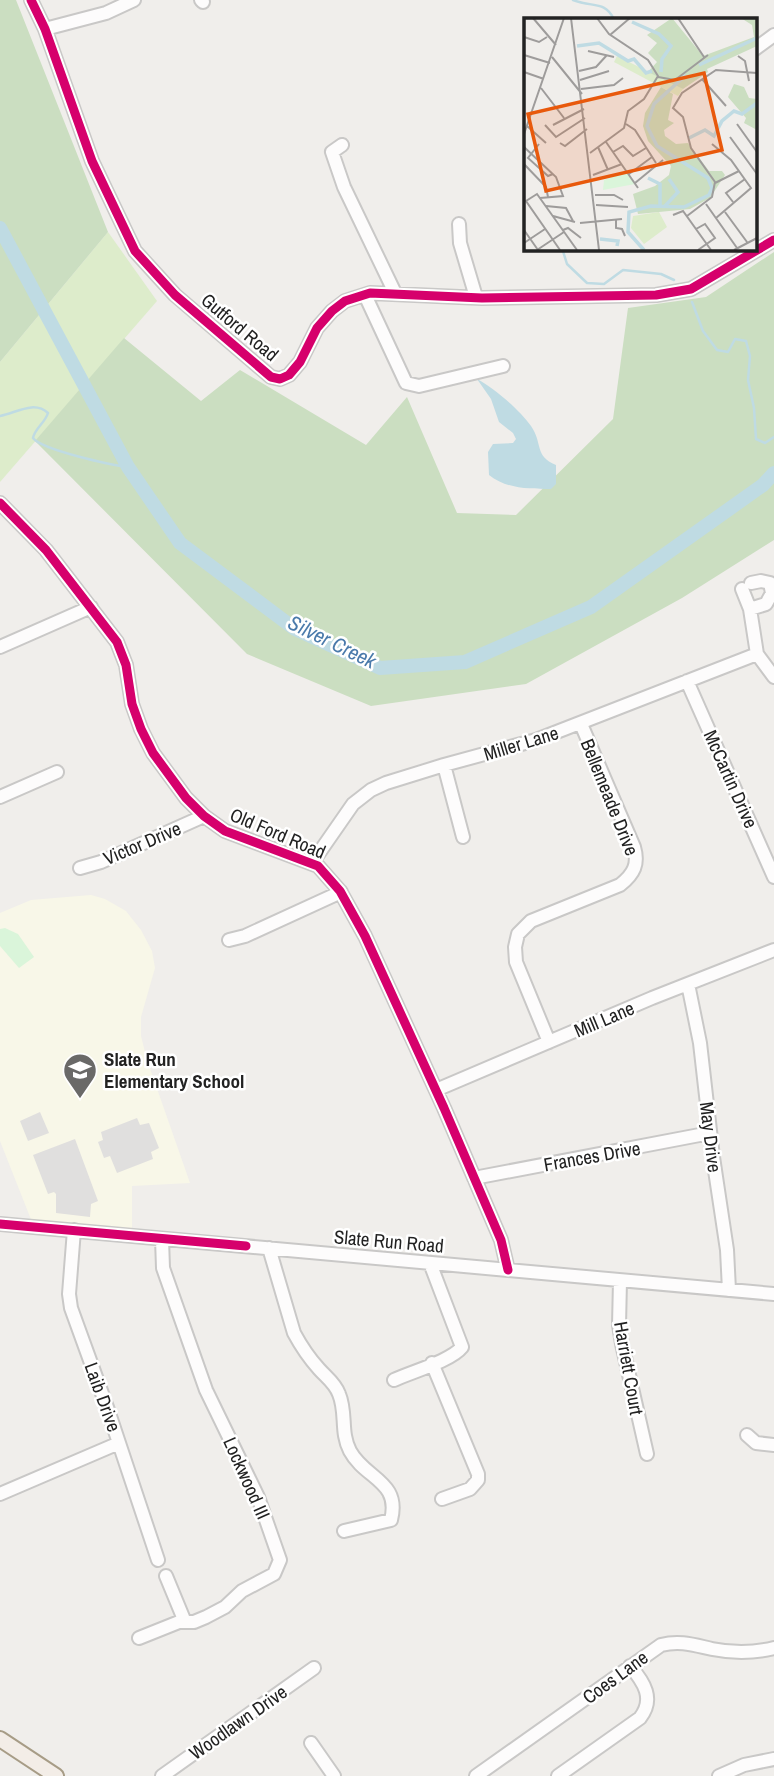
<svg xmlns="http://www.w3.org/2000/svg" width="774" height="1776" viewBox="0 0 774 1776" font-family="'Archivo Narrow',sans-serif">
  <rect width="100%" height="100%" fill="#f0eeeb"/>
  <path fill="#f8f7e8" d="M91 895 105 899 126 911 141 930 152 951 155 968 141 1017V1036L147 1060 190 1183 132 1186V1232L32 1222 0 1141V913L31 900Z"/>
  <path fill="#ddeccb" d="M108 232 157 301 0 482V362Z"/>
  <path fill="#cbdec1" d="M0 0H16L108 232 0 362Z
    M774 252V540L682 598 526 684 371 706 247 654 35 441 124 338 201 401 240 370 366 445 407 397 457 513 516 515 613 419 628 308 706 297Z"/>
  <path fill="#daf5da" d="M5 928 18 934 34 957 19 968 0 946V929Z"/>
  <path fill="#e0dfde" d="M40 1112 49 1133 28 1141 20 1121Z
    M137 1118 140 1125 149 1123 159 1148 151 1152 153 1159 117 1173 110 1156 104 1158 98 1142 103 1140 101 1132Z
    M75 1139 98 1201 91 1204 90 1217 56 1213V1194L54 1192 48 1194 33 1155Z"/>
  <path fill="#bfdbe3" d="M477 379C494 388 520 410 531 426 543 443 534 456 556 465V484L551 489C530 489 506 489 489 475L488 452 493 444 513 443 516 439 513 433 499 422 491 399Z"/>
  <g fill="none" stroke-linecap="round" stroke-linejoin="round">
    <path stroke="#bfdbe3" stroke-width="2.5" d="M573 0C593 8 604 0 614 19
      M562 248 567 264 587 283 604 284 623 270 661 274 674 280
      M692 302 703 331 717 350 728 352 735 339 746 341 750 356 748 380 754 408 756 439 765 443 774 437
      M0 416C16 413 34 400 48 413 45 423 35 428 33 438 42 450 111 465 128 467"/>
    <path stroke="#bfdbe3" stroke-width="14" d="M0 228 128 467 180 543 295 629 380 668 465 662 591 607 763 485 774 473"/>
    <g stroke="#c9c8c7" stroke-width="16">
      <path id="minor" d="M31 0 45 29 92 161 135 251 175 295 271 377 280 379 289 375 300 362 317 328 332 311 345 301 370 293 482 298 656 295 691 289 774 240
        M201 0 203 2
        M45 29 106 13 134 0
        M755 49 774 35
        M342 145 332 152 344 187 395 293
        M459 224 460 243 476 297
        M365 295 406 383 419 386 503 366
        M0 503 46 550 117 642 126 665 132 704 141 729 153 753 186 798 204 816 225 831 318 866 340 891 365 936 444 1108 501 1240 508 1270
        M742 589 750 609 757 654 774 677
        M750 609 766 604 772 593 770 583 761 581 751 583
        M0 647 91 607
        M687 681 774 877
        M444 765 463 837
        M0 797 57 772
        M312 863 353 804 371 790 386 783 444 765 536 740 757 654
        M80 868 101 862 204 816
        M229 940 245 936 341 892
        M688 984 700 1043 713 1157 727 1250 729 1290
        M549 1042 516 962 515 947 518 934 531 921 620 885C634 874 639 864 634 847L581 724
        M436 1090 652 998 774 950
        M474 1178 710 1133
        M0 1224 774 1294
        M74 1230 69 1294 71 1308 108 1410 158 1560
        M269 1248 294 1333C301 1346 309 1358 319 1369 326 1377 335 1383 339 1394 347 1413 340 1432 350 1451 365 1479 401 1481 391 1520L344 1531
        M620 1281 619 1325 622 1344 647 1454
        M432 1363 478 1474V1480L470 1489 442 1499
        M394 1380C411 1372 451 1361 462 1347L430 1263
        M747 1435 756 1443 774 1445
        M0 1494 119 1443
        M166 1576 185 1622
        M139 1638 179 1622H194L206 1617 225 1607 242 1591 274 1574 280 1560 258 1497 206 1390 163 1268 162 1239
        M311 1743 334 1776
        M162 1776 314 1668
        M476 1776 661 1645C680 1640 694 1645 712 1649 732 1653 754 1653 774 1648
        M558 1776 640 1718C655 1699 644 1682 630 1666
        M719 1776 744 1765 774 1759"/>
    </g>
    <g stroke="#a79c86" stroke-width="18">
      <path id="major" d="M0 1739 56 1776"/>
    </g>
    <use href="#minor" stroke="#fdfcfc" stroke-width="12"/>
    <use href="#major" stroke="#f3ede7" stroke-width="14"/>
    <g stroke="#fff" stroke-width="13">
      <path id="cycleway" d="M31 0 45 29 92 161 135 251 175 295 271 377 280 379 289 375 300 362 317 328 332 311 345 301 370 293 482 298 656 295 691 289 774 240
        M0 503 46 550 117 642 126 665 132 704 141 729 153 753 186 798 204 816 225 831 318 866 340 891 365 936 444 1108 501 1240 508 1270
        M0 1224 246 1246"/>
    </g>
    <use href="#cycleway" stroke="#d6006c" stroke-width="9"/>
  </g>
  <defs>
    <g id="school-pin" transform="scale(1.75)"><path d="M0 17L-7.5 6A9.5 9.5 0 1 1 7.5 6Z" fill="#6a6968" stroke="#fff"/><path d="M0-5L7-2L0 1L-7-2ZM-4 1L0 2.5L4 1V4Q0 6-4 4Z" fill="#fff"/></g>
  </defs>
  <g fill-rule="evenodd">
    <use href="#school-pin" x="80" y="1070"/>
  </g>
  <g text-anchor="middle" stroke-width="5" stroke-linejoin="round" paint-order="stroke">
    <g font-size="19" fill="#222" stroke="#fff">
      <text transform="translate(240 327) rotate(40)" y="7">Gutford Road</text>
      <text transform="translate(521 743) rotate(-17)" y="7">Miller Lane</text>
      <text transform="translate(731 779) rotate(66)" y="7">McCartin Drive</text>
      <text transform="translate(610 797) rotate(68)" y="7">Bellemeade Drive</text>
      <text transform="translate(278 833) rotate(23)" y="7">Old Ford Road</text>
      <text transform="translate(142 843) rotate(-23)" y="7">Victor Drive</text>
      <text transform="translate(604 1019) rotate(-23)" y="7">Mill Lane</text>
      <text transform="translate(711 1137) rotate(83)" y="7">May Drive</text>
      <text transform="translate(592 1156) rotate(-10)" y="7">Frances Drive</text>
      <text transform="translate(389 1241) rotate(5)" y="7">Slate Run Road</text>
      <text transform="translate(629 1368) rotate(80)" y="7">Harriett Court</text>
      <text transform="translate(103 1397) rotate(70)" y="7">Laib Drive</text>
      <text transform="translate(247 1478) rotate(66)" y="7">Lockwood III</text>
      <text transform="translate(615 1677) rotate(-36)" y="7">Coes Lane</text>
      <text transform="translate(238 1722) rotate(-35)" y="7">Woodlawn Drive</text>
    </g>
    <g font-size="19" font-weight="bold" fill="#222" stroke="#fff" text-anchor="start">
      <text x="104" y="1066">Slate Run<tspan x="104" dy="22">Elementary School</tspan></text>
    </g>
    <g font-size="21" font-style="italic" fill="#4a7aab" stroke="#fff">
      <text transform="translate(332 642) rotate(26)" y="7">Silver Creek</text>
    </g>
  </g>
  <g transform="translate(524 18)">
    <rect width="233" height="233" fill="#f0eeeb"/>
    <path d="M93 38 159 71 154 78 90 44ZM135 194 143 209 120 226 107 210 109 198Z" fill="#ddeccb"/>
    <path d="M148 0 179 38 230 19 228 7 217 0H233V28L183 51 184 54 159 71 124 54 133 44 124 35 133 25 123 17ZM210 66 220 69 225 80 233 81V112L220 105 222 100 204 79ZM137 69 149 76 144 102 150 105 140 112 141 118 152 126 164 125 185 153H198L201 157 186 180 166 191 114 196 109 176 131 168 145 157 147 148 124 123 119 108 121 95Z" fill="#cbdec1"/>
    <path d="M103 153 111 166 79 172 80 162Z" fill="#daf5da"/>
    <path fill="none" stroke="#bfdbe3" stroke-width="3.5" d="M108 4 135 16 147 28 138 41 137 54M53 28 75 25 104 43 110 41 122 55 128 53M175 47 233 20M165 120 181 112 190 118 198 103 210 93 218 96 233 85M124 160 136 166V188M141 188 154 174 145 161M76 221 94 223 93 228M120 232 104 214 105 194 127 188 160 189 185 177 188 170 184 160 133 128 123 108 130 86 162 57"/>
    <path fill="none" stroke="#9e9c9b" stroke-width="2" d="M9 0 32 27M47 0 75 232M154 0 180 39M86 17 106 0M0 19 15 24 23 19M64 33 90 39M0 37 26 45M214 38 221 43 225 63M28 39 58 76M55 53 72 49 83 37M0 54 20 61M134 59 151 62 184 37M178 61 202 88M56 62 85 53M17 70 40 100M57 71 90 67 99 60M102 106 111 112 132 145M213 106 233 134M21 107 32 119 61 100M29 107 60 91M3 108 22 125M0 116 40 0M206 119 233 156M82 124 114 170M36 125 41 128 63 111M15 126 4 140 24 158 29 156M188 126 207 142 227 170 192 200M0 129 32 159 39 178 16 180M74 129 84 152M89 134 99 128 109 138 122 130M66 135 100 110 104 93 120 81 134 58 124 42 85 16 73 0M0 146 22 169 24 179M105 156 128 139M69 157 98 146M111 165 139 142M191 165 215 153M71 177H90L99 182M209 184 202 175 221 161M182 186 213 230M72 187 104 189M22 188 42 190 49 203M201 194 223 224M149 197 159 193 187 232M29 198 51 204M163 198 188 179 191 164 167 130 159 99 149 90 158 75 192 52 233 55M92 201V210L98 211 101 218M56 205 98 201M172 211 181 206 191 220 174 232M0 212 14 232M39 212 44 210 57 220M0 225 21 211M13 232 40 214M36 232 2 183 13 176 53 232M210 232 233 220"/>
    <path fill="#e8590c" fill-opacity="0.15" stroke="#e8590c" stroke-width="3.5" d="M180 55 198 132 22 173 4 96Z"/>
    <rect width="233" height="233" fill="none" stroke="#222" stroke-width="3.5"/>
  </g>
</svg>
